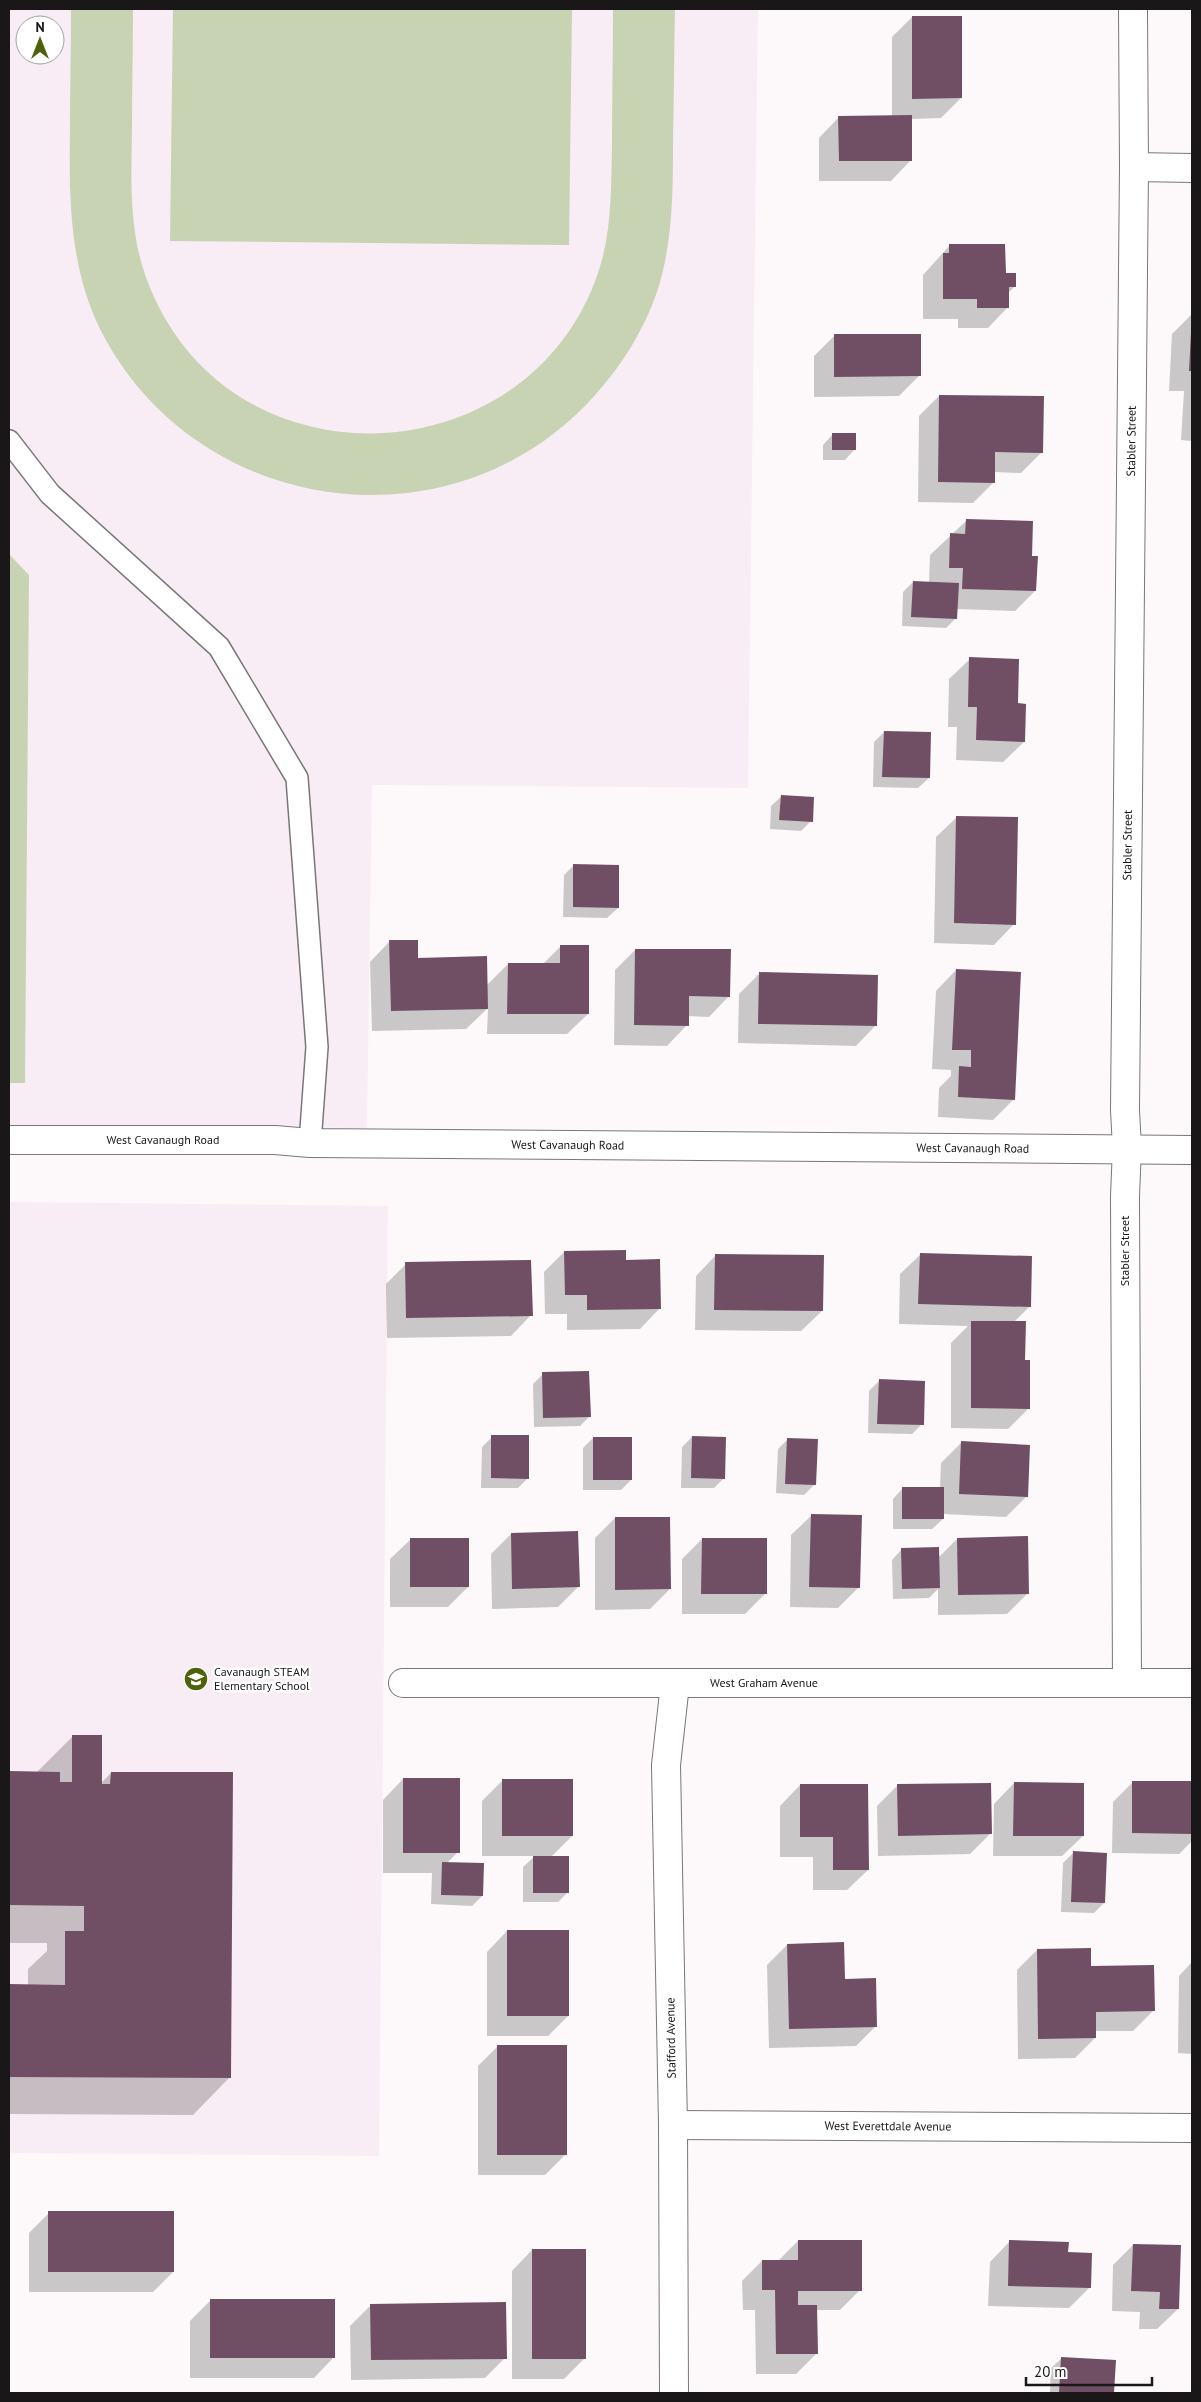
<svg xmlns="http://www.w3.org/2000/svg" width="1201" height="2402" viewBox="0 0 1201 2402" font-family="'PT Sans',sans-serif">
  <rect width="100%" height="100%" fill="#fdf9fb"/>
  <path fill="#f8edf4" fill-rule="evenodd" d="M9 9H758L748 788 372 785 367 1128 9 1125ZM25 25H55V55H25Z
    M9 1202 388 1206 379 2156 9 2153Z"/>
  <path fill="#c8d3b4" d="M71 9H133C133 48 132 88 132 128 131 188 128 243 155 299 244 491 530 473 598 273 612 232 611 188 612 145 612 99 613 54 613 9H675C674 53 674 97 673 141 673 192 673 243 657 292 644 330 622 365 596 394 456 553 196 519 100 329 69 265 69 197 70 128 70 88 71 49 71 9Z
    M173 9H572L569 245 170 241Z
    M9 554 29 575 25 1083H9Z"/>
  <path fill="#0003" d="M912 17 961 98 941 118 911 119V160L891 181H819V138L839 117H892V37Z
    M950 245 1005 274 1014 287 1008 293V307L988 328H958V319H923V275Z
    M1192 314V441L1181 440 1184 391H1169L1172 334Z
    M834 336 919 376 899 396 814 397V356Z
    M939 396 1042 452 1021 473 994 472V482L973 503 918 502 919 416Z
    M833 434 855 449 845 460H823V445Z
    M966 521 1031 557 1035 591 1015 611 956 609V618L946 628 902 626 903 592 913 582 929 583 930 555Z
    M970 659 1016 704 1024 742 1003 762 956 760 957 727H948L949 679Z
    M884 732 929 778 918 788 873 787 874 742Z
    M782 796 811 821 801 831 770 829 771 806Z
    M957 817 1014 924 994 945 934 943 936 837Z
    M574 865 618 908 607 918 563 917 564 875Z
    M390 941 417 959 486 986 508 964H543L561 946 588 1014 567 1034H487L488 1008 466 1029 372 1031 370 962Z
    M635 950 729 996 709 1017 687 1016V1025L667 1046 614 1045 615 970Z
    M956 970 1014 1099 993 1120 938 1117 939 1088 951 1076V1070L932 1069 936 991Z
    M759 974 876 1025 856 1046 738 1043 739 994Z
    M564 1252 625 1261 660 1308 640 1329 567 1330V1314H545L544 1272Z
    M921 1254 1029 1307 1014 1322 1024 1361 1029 1408 1008 1429 951 1428V1343L968 1326 899 1324 900 1274Z
    M716 1255 822 1311 801 1331 695 1330 696 1276Z
    M406 1264 531 1315 511 1336 387 1338 386 1284Z
    M543 1374 590 1416 580 1426 534 1427 533 1384Z
    M879 1381 922 1424 912 1434 868 1433 869 1391Z
    M492 1437 528 1478 518 1488H481L482 1447Z
    M692 1437 724 1478 714 1488H681L682 1447Z
    M593 1438 631 1480 621 1490H583V1448Z
    M788 1439 814 1485 804 1495 776 1493 778 1449Z
    M962 1442 1027 1496 1006 1517 943 1514V1519L932 1529H893V1499L903 1488H940L941 1463Z
    M812 1515 858 1588 838 1608 790 1607 791 1535Z
    M615 1518 670 1589 650 1609 595 1610V1538Z
    M511 1534 578 1587 558 1607 492 1609 491 1554Z
    M411 1539 468 1587 448 1607H390V1559Z
    M702 1539 766 1593 745 1614H682V1559Z
    M957 1539 1028 1593 1007 1614 938 1615V1589L929 1598 893 1599 892 1560 902 1549 938 1558Z
    M73 1736 101 1783 111 1773 230 2077 193 2115 9 2114V1985L28 1986V1969L47 1951V1943H9V1772L36 1773Z
    M403 1779 458 1852 447 1863 482 1896 472 1906 431 1904 432 1873H383V1800Z
    M502 1781 572 1836 551 1857 568 1892 558 1902H523V1867L535 1856H482V1801Z
    M1133 1782 1192 1783V1841L1179 1854 1112 1853 1113 1802Z
    M1014 1783 1083 1836 1062 1856H993L994 1804Z
    M800 1785 868 1870 847 1890H813V1857H780V1806Z
    M898 1785 991 1833 970 1854 878 1856 877 1806Z
    M1073 1853 1104 1903 1094 1913 1061 1912 1063 1863Z
    M507 1931 568 2016 548 2036H487V1952Z
    M787 1945 844 1980 876 2026 856 2046 769 2048 767 1965Z
    M1037 1950 1090 1967 1153 2011 1133 2031H1095V2038L1075 2058 1018 2059 1017 1970Z
    M1192 1962V2054L1178 2053 1179 1976Z
    M498 2046 565 2155 545 2175H478V2066Z
    M49 2213 173 2272 153 2292H29V2233Z
    M798 2241 860 2290 840 2310H816V2354L796 2374H756L755 2310H743L742 2281 762 2261H778Z
    M1010 2241 1067 2253 1089 2288 1069 2308 988 2306 990 2262Z
    M1133 2245 1178 2309 1157 2329H1139L1140 2312 1112 2311 1113 2265Z
    M532 2250 584 2359 564 2379H512V2271Z
    M211 2300 334 2357 314 2378H190V2321Z
    M371 2305 505 2358 485 2378 351 2380 350 2326Z
    M1062 2358 1114 2361 1112 2393H1050L1051 2368Z"/>
  <path fill="#704f65" d="M912 16H962V98L912 99Z
    M912 115V161H839L838 116Z
    M949 244H1005L1006 273H1016V287H1009V308H977V299H943V253H949Z
    M1191 332H1192V371H1189Z
    M834 334H921V376L834 377Z
    M939 395 1044 396 1043 453 995 452V483L938 482Z
    M832 433H856V450H832Z
    M966 519 1033 521 1032 556H1038L1036 591 962 589 963 568H949L950 533 965 534Z
    M913 581 959 583 957 619 911 617Z
    M969 657 1019 659 1018 703 1026 704 1025 742 976 740 977 707H968Z
    M884 731 931 732 930 778 882 777Z
    M781 795 814 797 813 822 779 820Z
    M956 816 1018 817 1016 925 954 923Z
    M573 864 619 865V908L573 907Z
    M389 940H418V958L487 956 488 1009 391 1011Z
    M560 945H589V1014H507L508 963H560Z
    M635 949H731L730 997 689 996V1026L634 1025Z
    M956 969 1021 972 1015 1100 958 1097 959 1066 971 1067V1050H952Z
    M759 972 878 975 877 1026 758 1024Z
    M626 1250V1260L660 1259 661 1309 587 1310V1295H565L564 1251Z
    M920 1253 1032 1256 1031 1307 918 1304Z
    M715 1254 824 1255 823 1311 714 1310Z
    M531 1260 533 1316 406 1318 405 1262Z
    M971 1321H1026L1025 1360H1030V1409L971 1408Z
    M589 1371 591 1417 543 1418 542 1372Z
    M879 1379 925 1381 924 1425 877 1424Z
    M491 1435H529V1479L491 1478Z
    M692 1436 726 1437 725 1479 691 1478Z
    M593 1437H632V1480H593Z
    M787 1438 818 1439 816 1485 785 1484Z
    M961 1441 1030 1445 1028 1497 959 1494Z
    M902 1487H944V1519H902Z
    M811 1514 862 1515 860 1588 809 1587Z
    M615 1517H670L671 1589 615 1590Z
    M578 1531 580 1587 512 1589 511 1533Z
    M1028 1536 1029 1594 958 1595 957 1538Z
    M410 1538H469V1587H410Z
    M702 1538H767V1594H701Z
    M939 1547 940 1588 902 1589 901 1548Z
    M72 1735H102V1784H110L111 1772H233L231 2078 9 2077V1984L65 1985V1931H84V1906L9 1905V1771L60 1772V1782H72Z
    M403 1778H460V1853H403Z
    M502 1779H573V1836H502Z
    M1132 1781H1192V1834L1132 1833Z
    M1014 1782 1084 1783V1836H1013Z
    M991 1783 992 1834 898 1836 897 1784Z
    M800 1784H868L869 1870H833V1837H800Z
    M1073 1851 1107 1853 1105 1903 1071 1902Z
    M533 1856H569V1893H533Z
    M442 1862 484 1863 483 1896 441 1895Z
    M507 1930H569V2016H507Z
    M844 1942 845 1979 876 1978 877 2027 789 2029 787 1944Z
    M1091 1948V1966L1154 1965 1155 2011 1096 2012V2038L1038 2039 1037 1949Z
    M497 2045H567V2155H497Z
    M48 2211H174V2272H48Z
    M798 2240H862V2291H798V2305H817L818 2354H776L775 2290H762V2260H798Z
    M1009 2240 1069 2242 1068 2252 1092 2253 1091 2288 1008 2286Z
    M1133 2244 1181 2245 1179 2309H1159L1160 2292 1131 2291Z
    M532 2249H586V2359H532Z
    M210 2299H335V2358H210Z
    M506 2302 507 2359 371 2360 370 2304Z
    M1061 2357 1116 2360 1114 2393H1059Z"/>
  <g fill="none" stroke-linecap="round" stroke-linejoin="round">
    <g stroke="#7a7779" stroke-width="24">
      <path id="service" d="M9 441 50 494 219 647 297 778 317 1047 310 1143"/>
    </g>
    <g stroke="#7a7779" stroke-width="30">
      <g id="minor">
        <path d="M1134 167 1192 168"/>
        <path id="s1" d="M403 1683H1192"/>
        <path id="s2" d="M1127 1683 1125 1196 1127 1148 1125 1110 1134 167 1133 9"/>
        <path id="s3" d="M673 2125 1192 2128"/>
        <path d="M674 2393 673 2125 666 1765 675 1684"/>
      </g>
    </g>
    <g stroke="#7a7779" stroke-width="30">
      <g id="tertiary">
        <path id="s4" d="M9 1140H275L310 1143 1192 1150"/>
      </g>
    </g>
    <use href="#service" stroke="#fff" stroke-width="21"/>
    <use href="#minor" stroke="#fff" stroke-width="28"/>
    <use href="#tertiary" stroke="#fff" stroke-width="28"/>
  </g>
  <defs>
    <g id="school-disc" transform="scale(1.25)"><circle r="9.5" fill="#4e620c" stroke="#fff"/><path d="M0-5L7-2L0 1L-7-2ZM-4 1L0 2.5L4 1V4Q0 6-4 4Z" fill="#fff"/></g>
  </defs>
  <g fill-rule="evenodd">
    <use href="#school-disc" x="196" y="1679"/>
  </g>
  <g text-anchor="middle" stroke-width="5" stroke-linejoin="round" paint-order="stroke">
    <g font-size="12" fill="#191718" stroke="#fff">
      <text dy="4" stroke="none"><textPath href="#s2" startOffset="1242">Stabler Street</textPath></text>
      <text dy="4" stroke="none"><textPath href="#s2" startOffset="838">Stabler Street</textPath></text>
      <text dy="4" stroke="none"><textPath href="#s4" startOffset="154">West Cavanaugh Road</textPath></text>
      <text dy="4" stroke="none"><textPath href="#s4" startOffset="559">West Cavanaugh Road</textPath></text>
      <text dy="4" stroke="none"><textPath href="#s4" startOffset="964">West Cavanaugh Road</textPath></text>
      <text transform="translate(1125 1251) rotate(-90)" y="4">Stabler Street</text>
      <text dy="4" stroke="none"><textPath href="#s1" startOffset="361">West Graham Avenue</textPath></text>
      <text transform="translate(671 2038) rotate(-91)" y="4">Stafford Avenue</text>
      <text dy="4" stroke="none"><textPath href="#s3" startOffset="215">West Everettdale Avenue</textPath></text>
    </g>
    <g font-size="12" fill="#191718" stroke="#fff" text-anchor="start">
      <text x="214" y="1676">Cavanaugh STEAM<tspan x="214" dy="14">Elementary School</tspan></text>
    </g>
  </g>
  <rect width="1201" height="2402" fill="none" stroke="#191718" stroke-width="20"/>
  <g transform="translate(40 40)"><circle r="24" fill="#ffffff" stroke="#a3a2a3"/>
  <path d="M0-4L9 19L0 12L-9 19Z" fill="#4e620c"/>
  <text y="-8" font-size="14" font-weight="bold" text-anchor="middle" fill="#191718">N</text>
  </g>
  <path d="M1026 2377v8h126v-8" fill="none" stroke="#191718" stroke-width="2.5"/>
  <text x="1034" y="2377" font-size="15" fill="#191718" stroke="#ffffff" stroke-width="4" paint-order="stroke">20 m</text>
</svg>
